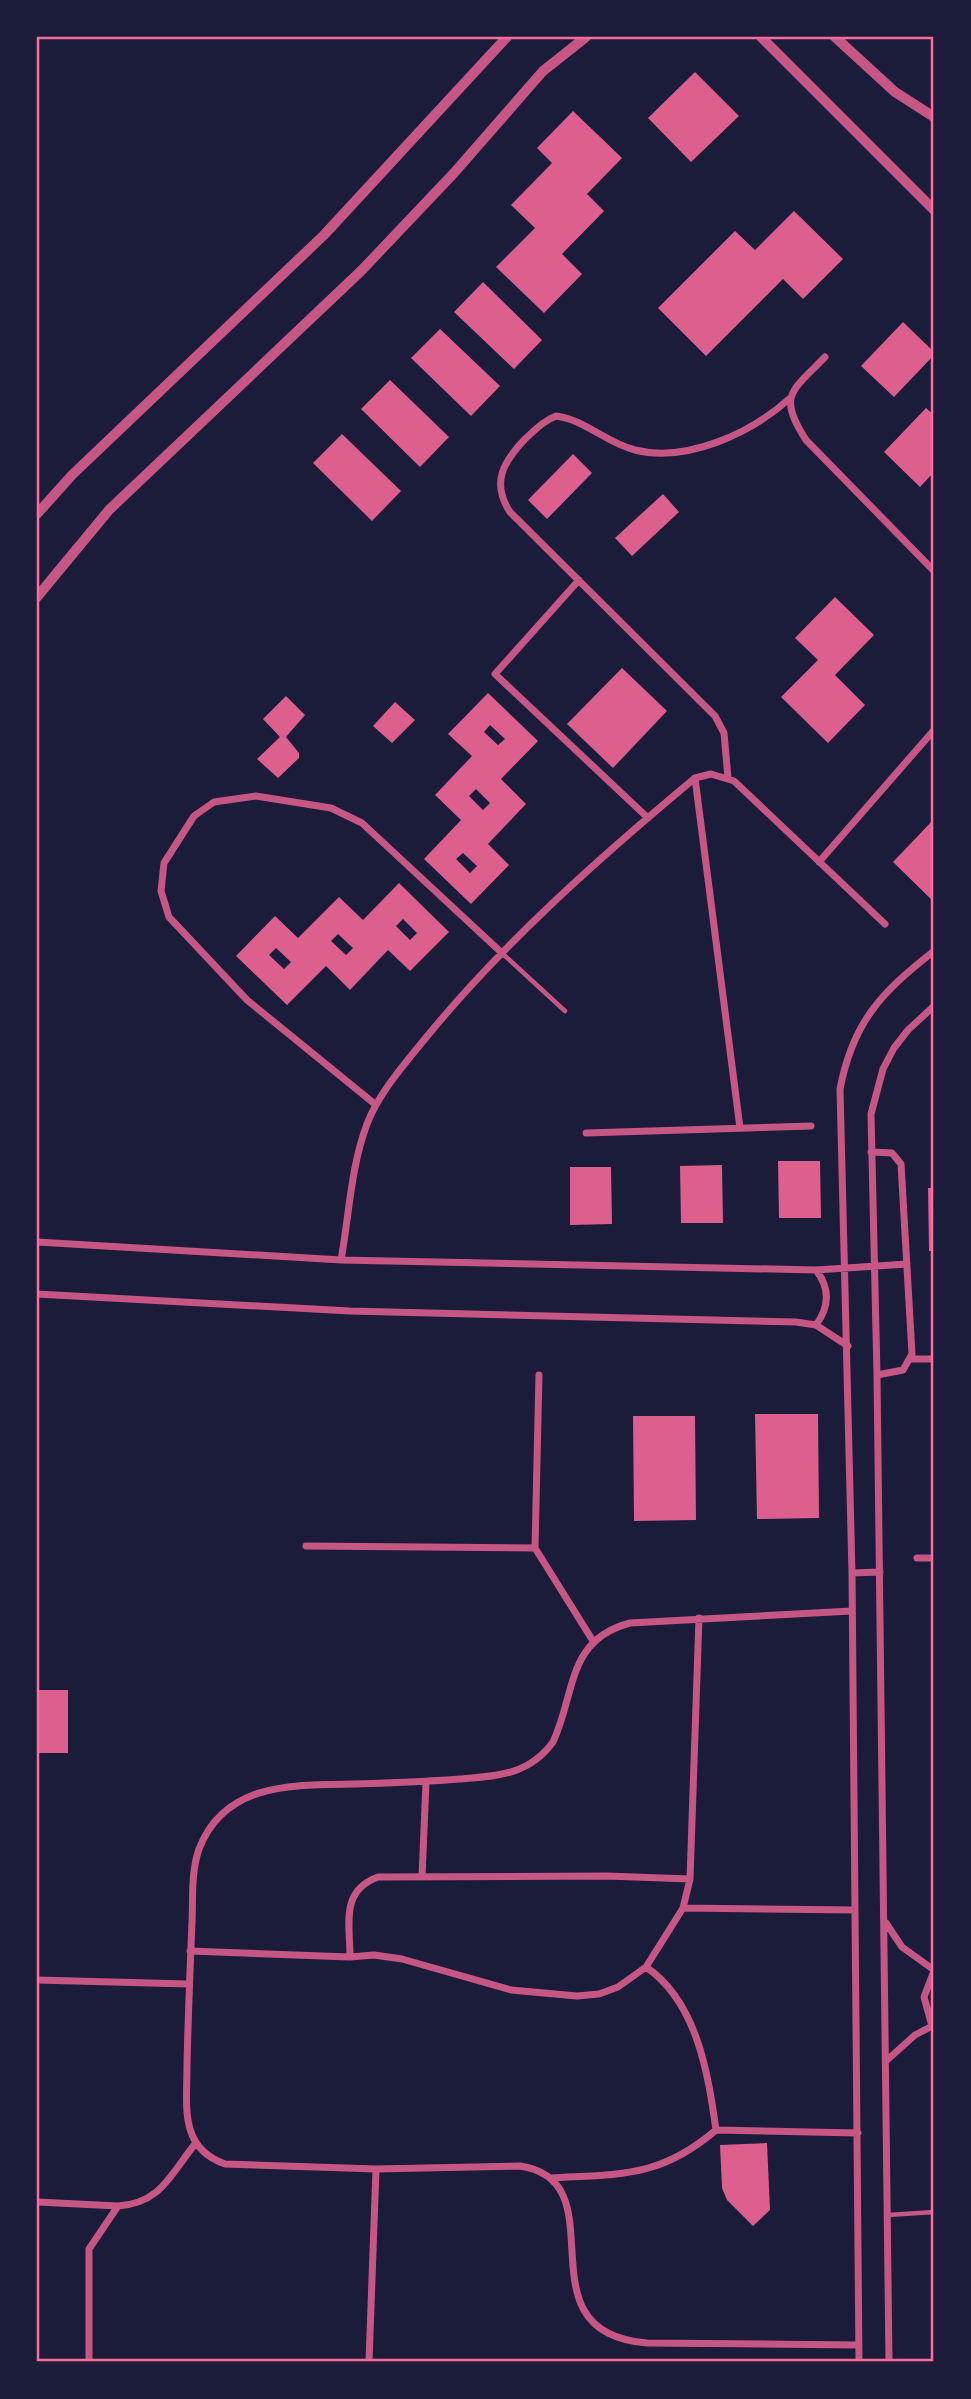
<svg xmlns="http://www.w3.org/2000/svg" width="971" height="2399" viewBox="0 0 971 2399" font-family="Barlow,sans-serif">
  <rect width="100%" height="100%" fill="#1b1b3a"/>
  <path fill="#dd5f8e" fill-rule="evenodd" d="M695 72 739 116 691 162 648 118Z
    M573 111 622 158 587 194 604 211 562 254 582 274 544 313 496 267 535 228 511 205 552 163 537 148Z
    M794 211 843 259 803 299 783 279 706 356 658 308 735 231 755 250Z
    M483 282 542 340 514 369 454 312Z
    M903 322 934 352V355L894 397 861 366Z
    M440 329 500 386 471 416 411 358Z
    M390 380 449 437 420 467 361 409Z
    M926 408 934 415V472L920 487 884 452Z
    M342 434 401 491 372 521 313 463Z
    M573 454 592 473 547 519 528 500Z
    M663 494 679 512 632 556 615 538Z
    M835 597 874 635 835 675 865 705 828 743 781 697 818 660 795 638Z
    M622 668 667 711 613 768 567 724Z
    M488 693 538 741 501 779 526 804 488 844 509 865 471 904 424 859 461 820 435 795 472 756 448 734ZM490 725 505 739 498 745 484 732ZM476 789 490 803 483 810 469 796ZM463 853 477 866 470 873 456 859Z
    M286 696 305 715 286 737 299 753V758L278 778 257 759 280 737 263 719Z
    M395 702 415 720 392 743 373 726Z
    M934 819 932 859 934 902 893 862Z
    M399 883 449 932 410 971 388 950 350 990 326 966 287 1005 236 956 275 916 298 938 339 897 363 920ZM403 919 417 933 410 940 396 926ZM338 934 353 948 346 955 331 941ZM276 948 291 962 284 969 269 955Z
    M778 1161H820L821 1218H779Z
    M722 1165 723 1223H681L680 1166Z
    M570 1167H611L612 1224 570 1225Z
    M928 1188H934V1251H929Z
    M755 1414H818L819 1518 757 1519Z
    M633 1416H695L696 1520 634 1521Z
    M37 1690H68V1753H37Z
    M767 2143 770 2210 753 2226 727 2200 722 2188 720 2145Z"/>
  <g fill="none" stroke-linecap="round" stroke-linejoin="round">
    <path stroke="#c65784" stroke-width="4.5" d="M503 954 565 1011
      M888 2215 934 2212"/>
    <path stroke="#c65784" stroke-width="7" d="M825 357C792 391 777 395 806 440L934 571
      M579 580 495 674 648 818
      M695 778 740 1128
      M728 778 724 733 715 716 510 512C491 483 503 462 525 439 535 430 543 421 556 416 586 420 606 443 635 450 687 463 751 433 789 399
      M819 862 934 730
      M376 1105 247 1000 169 917 161 891 164 863 194 816 214 802 256 796 331 808 362 823 503 954
      M586 1133 811 1126
      M871 1152 892 1153 901 1164 912 1354 903 1370 877 1375
      M37 1242 341 1260 816 1270 907 1264
      M341 1260C349 1216 351 1166 367 1124 379 1093 403 1066 424 1040 503 943 599 858 695 778L711 774 734 781 885 924
      M816 1270C830 1288 830 1306 816 1325
      M37 1294 350 1311 796 1322 816 1325 848 1346
      M911 1359H934
      M539 1375 535 1548 593 1641
      M306 1546 535 1548
      M917 1558H934
      M852 1573 880 1572
      M852 1611 630 1623C566 1640 576 1693 553 1742 529 1775 498 1776 459 1779 424 1782 388 1783 353 1784 293 1785 225 1782 199 1849 191 1872 193 1898 192 1922 190 1970 188 2018 187 2066 187 2106 179 2148 225 2164L376 2169 520 2166C622 2181 515 2333 647 2343L859 2345
      M422 1877 426 1782
      M683 1908 855 1910
      M886 1923 902 1947 934 1970
      M190 1951 350 1957 374 1955 402 1959 511 1990 577 1996 599 1994 618 1987 646 1967 683 1908 690 1879 699 1618
      M350 1957C350 1924 340 1891 378 1877L607 1876 690 1879
      M646 1967C697 2002 708 2073 716 2130
      M37 1980 188 1984
      M932 2026 924 1997 934 1971
      M886 2061 915 2035 934 2025
      M551 2178C620 2174 660 2178 716 2130L858 2133
      M37 2202 118 2206
      M89 2362V2249L118 2206C161 2203 170 2175 195 2144
      M369 2362 376 2169
      M859 2362 852 1573 840 1089C853 1021 882 992 934 951
      M889 2362 877 1375 871 1114 883 1069 894 1048 908 1030 934 1006"/>
    <path stroke="#c65784" stroke-width="10" d="M761 37 934 210
      M835 37 895 92 934 117
      M37 514 72 475 324 235 507 37
      M37 597 109 510 361 271 454 173 543 71 586 37"/>
  </g>
  <rect width="971" height="2399" fill="none" stroke="#1b1b3a" stroke-width="77"/>
  <rect x="38" y="38" width="894" height="2322" fill="none" stroke="#ff6b9d" stroke-width="2.5"/>
</svg>
